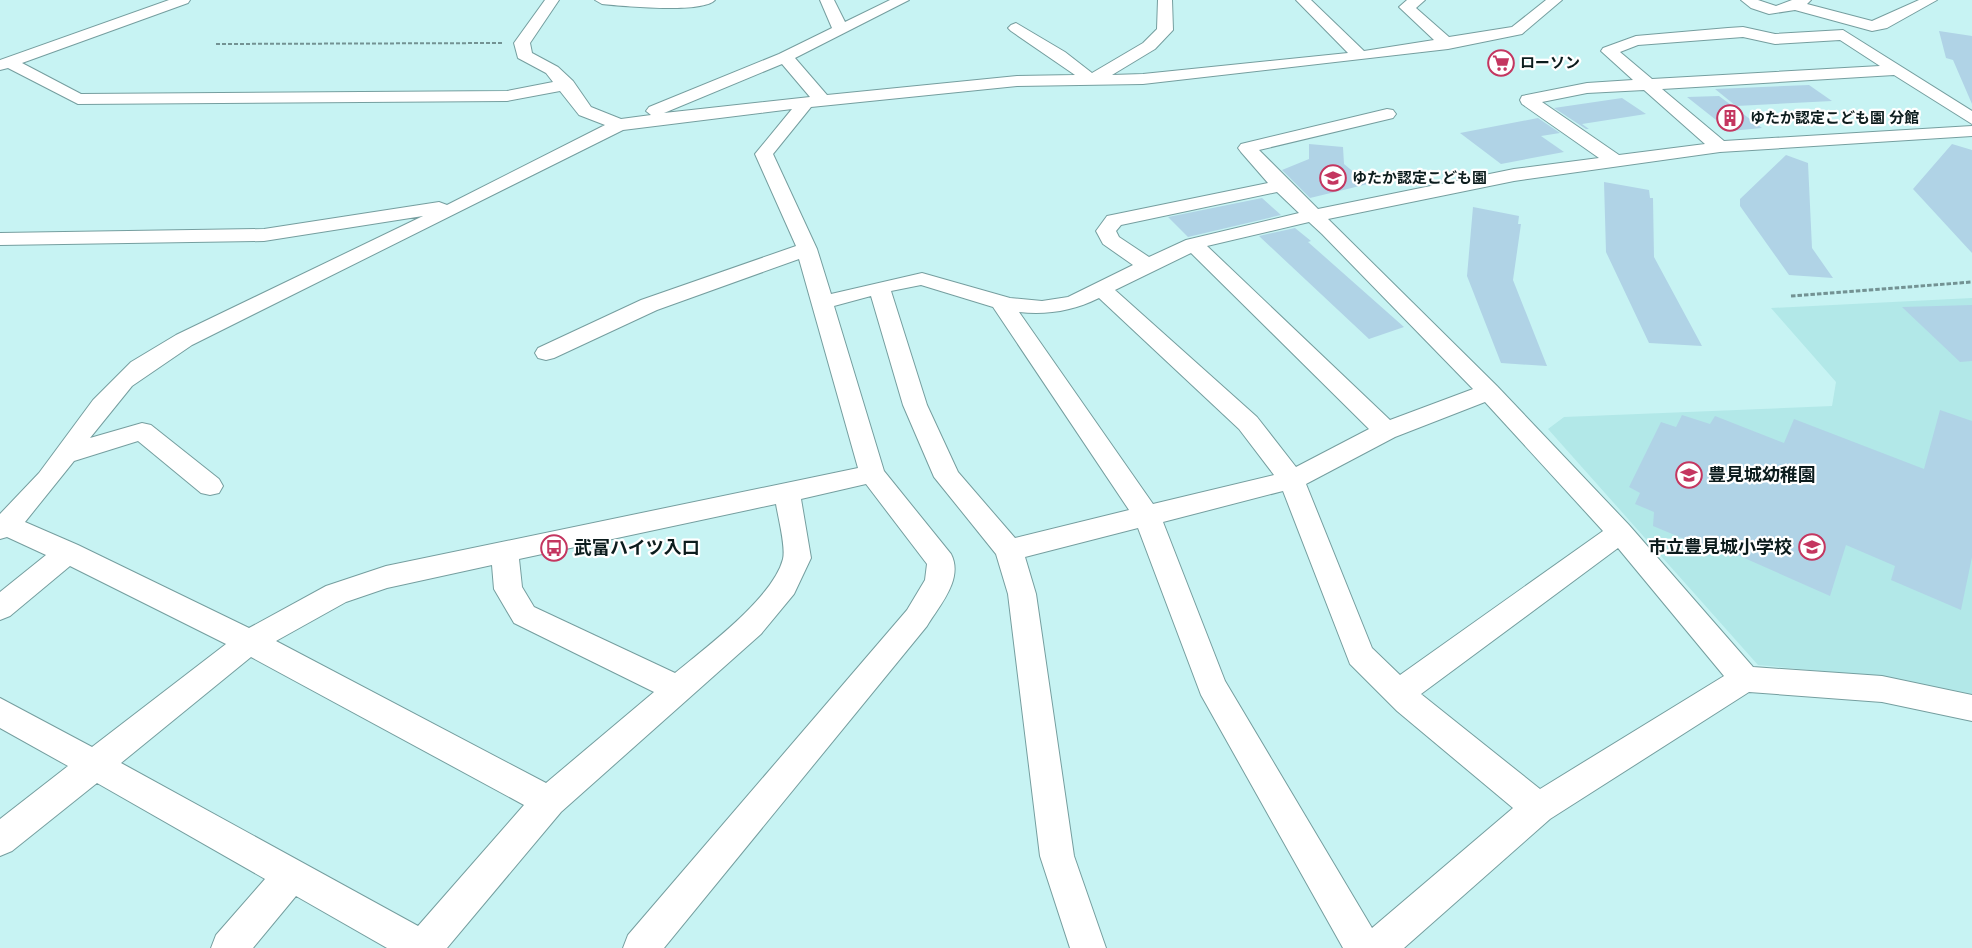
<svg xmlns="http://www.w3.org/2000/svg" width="1972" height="948" viewBox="0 0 1972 948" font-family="'Work Sans','Noto Sans JP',sans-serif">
  <rect width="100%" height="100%" fill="#c7f3f3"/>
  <path fill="#b2e8e8" d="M1972 298V696L1873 676 1758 665 1548 429 1564 417 1832 406 1836 382 1771 308Z"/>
  <path fill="#b0d3e6" d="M1939 31 1972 36V104L1953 60 1946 58Z
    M1809 85 1832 101 1736 106 1715 89Z
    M1719 96 1762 128 1730 131 1687 97Z
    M1622 98 1646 114 1582 124 1589 129H1586L1554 108Z
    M1538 118 1560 133 1541 136 1564 152 1501 164 1460 133Z
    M1309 144 1343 147 1344 164 1368 184 1310 198 1282 170 1309 159Z
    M1952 144 1972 150V253L1913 189Z
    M1786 155 1808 163 1812 248 1833 278 1789 275 1740 206V199Z
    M1604 182 1649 190 1650 198H1653L1654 257 1702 346 1649 343 1606 252Z
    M1262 198 1281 215 1188 237 1168 217Z
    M1473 207 1519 216 1518 224H1521L1513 280 1547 366 1501 363 1467 276Z
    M1295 228 1311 241 1308 242 1404 327 1369 339 1259 236Z
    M1972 305V361L1960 362 1902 307Z
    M1940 410 1972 421V557L1961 610 1891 580 1895 566 1846 545 1830 596 1708 542 1706 548 1653 526 1654 512 1635 504 1640 493 1629 487 1661 422 1676 427 1682 415 1710 424 1715 416 1784 443 1794 419 1924 469Z"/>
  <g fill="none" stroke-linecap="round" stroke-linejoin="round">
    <g stroke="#759e9f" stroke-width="2">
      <path id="minor" d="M169 0H190L188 3 22 63 81 94 507 91 553 82 546 73 518 58 514 43 545 0H559L530 43 532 53 558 67 573 81 591 107 621 119 651 115 646 111 649 107 779 54 832 28 820 0H834L845 22 890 0H909L795 58 827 95 1017 76 1075 75 1011 31 1008 28 1011 25 1016 23 1065 52 1092 73 1143 43 1157 29 1158 0H1172L1173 30 1155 49 1112 75 1143 74 1348 53 1296 0H1311L1364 51 1434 40 1399 7 1407 0H1425L1416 8 1449 37 1512 27 1546 0H1562L1522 34 1448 49 1143 84 1017 86 811 107 773 154 817 249 831 294 922 273 1010 298 1042 301 1068 297 1133 265 1103 244 1096 231 1107 216 1268 183 1241 152 1238 148 1241 144 1387 109 1393 110 1396 114 1393 118 1259 150 1318 209 1514 169 1599 158 1522 104 1520 100 1522 96 1587 83 1633 80 1601 51 1603 48 1636 36 1728 28 1743 27 1775 34 1843 30 1972 111V124L1894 75 1662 89 1724 141 1972 126V136L1720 152 1514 181 1328 219 1497 386 1629 525 1753 667 1882 676 1972 695V721L1882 702 1749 692 1550 819 1404 948H1343L1201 695 1138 528 1025 557 1036 594 1074 856 1106 948H1070L1040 856 1008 594 996 554 934 477 903 405 871 296 834 306 884 471 951 554C964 579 939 606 927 626L664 948H623L628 935 907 610 925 580 927 564 866 484 801 499 811 558 794 594 761 634 561 812 447 948H387L296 896 253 948H211L216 935 265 879 97 783 12 851 0 856V819L68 766 0 728V698L92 747 226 644 70 566 10 616 0 620V592L46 555 7 537 0 539V514L39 473 93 400 131 362 176 335 423 216 264 241 0 245V233L264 229 439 202 447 205 605 125 579 115 560 91 507 101 78 104 8 68 0 70V60ZM1743 37 1775 44 1840 40 1880 66 1652 79 1620 52 1638 45ZM782 64 810 97 664 113ZM1644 90 1705 144 1619 155 1542 102 1587 93ZM792 109 755 154 796 246 641 300 538 348 535 353 538 358 546 360 554 358 657 310 799 259 858 468 386 566 326 586 249 628 78 545 25 522 74 461 138 441 201 493 210 495 219 493 223 486 219 479 151 425 142 423 90 438 132 386 192 345 623 130ZM1277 192 1299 213 1186 240 1149 257 1119 237 1116 231 1121 225ZM1309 222 1322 234 1473 389 1390 420 1207 246ZM1191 253 1369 429 1296 467 1257 417 1115 290ZM921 285 993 307 1129 510 1015 538 958 472 927 405 891 291ZM1099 298 1239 429 1274 475 1153 504 1019 312C1047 315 1073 311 1099 298ZM1485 402 1603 531 1400 675 1372 648 1306 484 1395 437ZM1283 491 1350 664 1397 711 1513 808 1372 928 1225 681 1163 522ZM776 504C778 517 786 547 783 559 773 598 705 648 675 673L534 607 522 587 519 559ZM1618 548 1724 676 1540 789 1421 694ZM492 565 494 589 514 623 654 692 546 783 276 641 346 602 387 588ZM251 657 524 805 418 926 121 763Z
        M595 0H715C702 14 623 6 602 4Z
        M1741 0H1758L1776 6 1792 0H1811L1807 4 1872 21 1919 0H1937L1887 28 1872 31 1795 10 1769 14 1751 8Z"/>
    </g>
    <path stroke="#739293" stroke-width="2" stroke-dasharray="4 2" stroke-linecap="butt" d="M216 44 503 43"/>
    <path stroke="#739293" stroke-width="3" stroke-dasharray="4.5 2" stroke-linecap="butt" d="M1791 296 1972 282"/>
    <use href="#minor" fill="#fff" fill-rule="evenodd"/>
  </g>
  <defs>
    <g id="supermarket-ring" transform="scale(1.35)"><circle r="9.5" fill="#fff" stroke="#c43660" stroke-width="1.5"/><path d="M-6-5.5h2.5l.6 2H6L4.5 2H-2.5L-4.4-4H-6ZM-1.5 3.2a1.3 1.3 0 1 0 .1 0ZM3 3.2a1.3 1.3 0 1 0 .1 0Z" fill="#c43660"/></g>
    <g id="building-ring" transform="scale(1.35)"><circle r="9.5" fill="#fff" stroke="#c43660" stroke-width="1.5"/><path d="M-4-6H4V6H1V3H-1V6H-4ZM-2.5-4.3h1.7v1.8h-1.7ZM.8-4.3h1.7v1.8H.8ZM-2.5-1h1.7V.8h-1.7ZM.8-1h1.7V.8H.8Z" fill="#c43660"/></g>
    <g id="school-ring" transform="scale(1.35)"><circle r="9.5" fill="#fff" stroke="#c43660" stroke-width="1.5"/><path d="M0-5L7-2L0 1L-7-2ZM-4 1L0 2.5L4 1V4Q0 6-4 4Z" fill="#c43660"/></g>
    <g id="bus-ring" transform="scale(1.35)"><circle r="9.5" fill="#fff" stroke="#c43660" stroke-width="1.5"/><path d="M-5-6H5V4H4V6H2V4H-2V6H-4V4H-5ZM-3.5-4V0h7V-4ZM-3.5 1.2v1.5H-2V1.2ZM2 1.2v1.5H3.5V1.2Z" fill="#c43660"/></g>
  </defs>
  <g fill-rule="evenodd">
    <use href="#supermarket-ring" x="1501" y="63"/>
    <use href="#building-ring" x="1730" y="118"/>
    <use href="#school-ring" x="1333" y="178"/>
    <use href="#school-ring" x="1689" y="475"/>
    <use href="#school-ring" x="1812" y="547"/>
    <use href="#bus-ring" x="554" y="548"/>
  </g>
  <g text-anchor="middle" stroke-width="4.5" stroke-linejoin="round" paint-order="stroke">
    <g font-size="15" font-weight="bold" fill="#0c1c1d" stroke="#fff" text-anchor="start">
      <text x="1520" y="68">ローソン</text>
      <text x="1750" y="123">ゆたか認定こども園 分館</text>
      <text x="1352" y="183">ゆたか認定こども園</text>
    </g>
    <g font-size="18" font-weight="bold" fill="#0c1c1d" stroke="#fff" text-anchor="start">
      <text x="1708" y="481">豊見城幼稚園</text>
      <text x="1792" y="553" text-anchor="end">市立豊見城小学校</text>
      <text x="574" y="554">武富ハイツ入口</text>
    </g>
  </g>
</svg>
